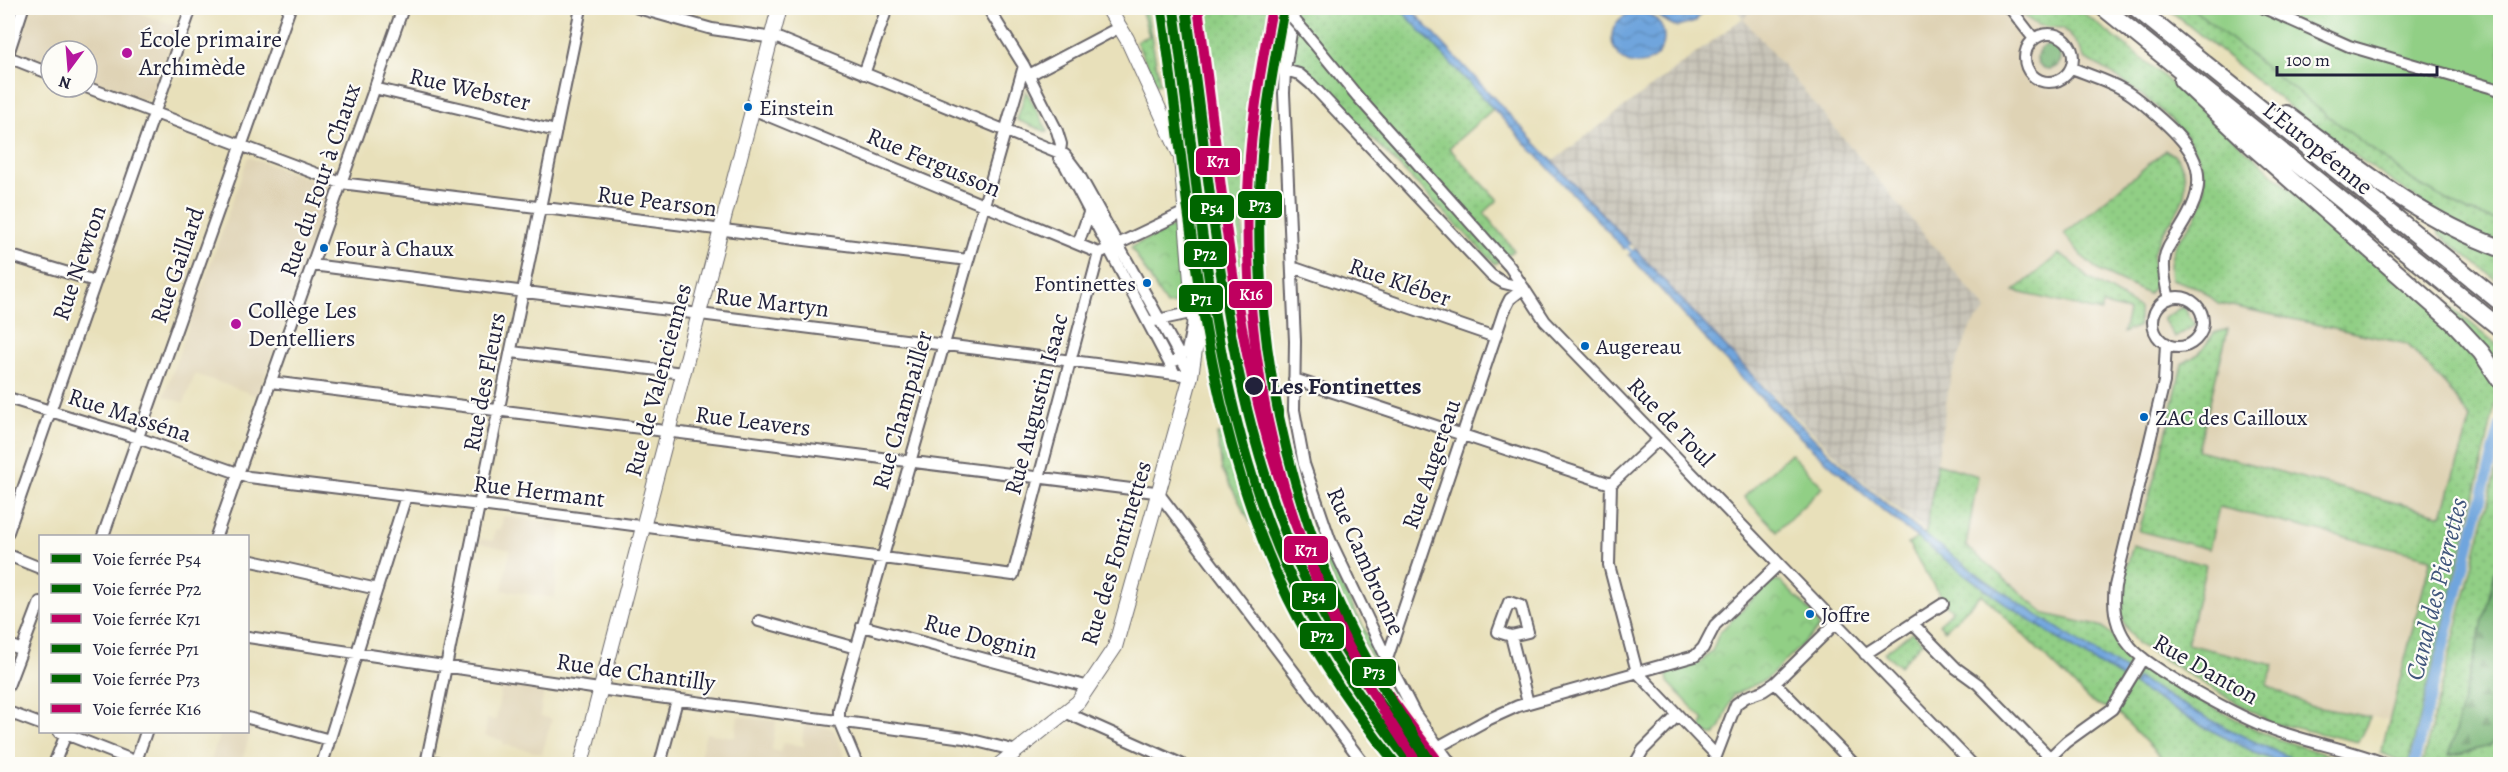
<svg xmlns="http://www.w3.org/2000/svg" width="2508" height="772" viewBox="0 0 2508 772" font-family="Alegreya,serif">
  <defs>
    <pattern id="industrial-grid" width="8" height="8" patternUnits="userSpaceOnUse" patternTransform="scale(1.5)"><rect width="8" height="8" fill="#c8c4b8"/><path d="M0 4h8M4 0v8" fill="none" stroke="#aca89f"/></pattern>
    <pattern id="grass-dots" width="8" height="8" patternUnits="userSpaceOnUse" patternTransform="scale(1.5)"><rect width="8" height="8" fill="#91cf85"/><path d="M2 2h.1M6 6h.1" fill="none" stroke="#7db174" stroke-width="1.8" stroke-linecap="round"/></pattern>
    <pattern id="forest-firs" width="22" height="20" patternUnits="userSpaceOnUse" patternTransform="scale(1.5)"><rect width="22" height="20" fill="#74b272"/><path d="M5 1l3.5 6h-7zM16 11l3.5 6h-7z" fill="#5f905f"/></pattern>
    <pattern id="park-crowns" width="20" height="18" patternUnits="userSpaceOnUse" patternTransform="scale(1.5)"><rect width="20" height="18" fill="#91cf85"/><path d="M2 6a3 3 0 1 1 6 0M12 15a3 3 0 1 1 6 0" fill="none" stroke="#7db174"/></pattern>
    <pattern id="water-waves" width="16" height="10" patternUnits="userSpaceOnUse" patternTransform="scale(1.5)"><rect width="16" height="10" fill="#6fa5dd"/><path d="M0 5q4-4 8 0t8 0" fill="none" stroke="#5b86b4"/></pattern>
  </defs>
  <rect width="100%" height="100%" fill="#fdfcf7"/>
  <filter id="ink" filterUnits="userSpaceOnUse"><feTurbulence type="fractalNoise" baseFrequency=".0167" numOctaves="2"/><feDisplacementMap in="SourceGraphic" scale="12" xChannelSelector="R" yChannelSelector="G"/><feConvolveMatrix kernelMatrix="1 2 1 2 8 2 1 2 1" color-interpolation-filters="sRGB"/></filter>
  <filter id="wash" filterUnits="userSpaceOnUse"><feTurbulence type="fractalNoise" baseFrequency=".008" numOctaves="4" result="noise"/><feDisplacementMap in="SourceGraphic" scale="24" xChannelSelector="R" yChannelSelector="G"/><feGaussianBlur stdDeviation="1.35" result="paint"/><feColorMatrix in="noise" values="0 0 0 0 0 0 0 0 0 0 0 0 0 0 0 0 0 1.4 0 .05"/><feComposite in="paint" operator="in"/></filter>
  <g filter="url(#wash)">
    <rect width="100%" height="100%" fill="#e8e0ba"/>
    <path fill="#dfd3b5" d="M32 8H125L177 26 153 96 143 100 87 79V51H51V65L24 55 19 47Z
      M1756 8H2019L2029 22 2063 28 2246 176 2188 283 2199 288 2218 303 2407 344 2448 388 2471 419 2388 720 2309 706 2193 648 2046 614 1929 513 1950 380 1971 326 1987 310 1743 18Z
      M248 157 330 187 258 396 195 374 184 403 164 396Z
      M503 516 561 524 555 598 502 590 510 550 479 543 480 539 493 541 495 530H501Z
      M502 682 544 688 540 716 552 719 542 754 503 744 504 741 485 736 487 719 496 720Z
      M738 716 776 721 772 750 781 752 783 743 804 746V742L802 741 804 724 830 728 834 730 848 764H698L706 733 735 737Z
      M248 726 252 727 241 764H210L220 732H248Z"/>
    <path fill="url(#industrial-grid)" d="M1735 8H1756L1743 18 1987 310 1971 326 1950 380 1926 532 1857 476 1735 357 1553 161 1743 18Z"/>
    <path fill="url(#grass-dots)" stroke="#5a7860" stroke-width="1.5" d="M1141 8H1146L1160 84H1156L1136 41 1149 36Z
      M1166 8H1175L1198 165 1191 166Z
      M1192 8H1270L1259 64V102L1253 103 1243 228 1249 312 1245 316 1239 315 1235 311 1202 62H1199Z
      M1288 8H1396L1404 13 1493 109 1449 148 1498 200 1484 213 1514 250 1495 264 1284 49 1278 48Z
      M2019 8H2077L2154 68 2368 258 2378 247 2500 347C2500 398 2485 449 2474 498 2453 587 2431 675 2408 764L2381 753 2431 558 2219 507 2209 549 2139 531 2163 448 2182 364 2200 353 2214 333 2228 329 2198 450 2442 515 2471 419 2448 388 2407 344 2218 303 2199 288 2171 279C2164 235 2200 232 2204 192 2210 137 2144 97 2105 69 2099 65 2090 62 2085 58 2082 55 2081 49 2079 46 2074 39 2068 34 2063 28 2040 26 2033 28 2019 8Z
      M2167 8H2192L2302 96 2415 182 2469 212 2500 221V283L2439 234 2436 213 2309 123Z
      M2166 150C2179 157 2184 165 2185 180 2188 213 2156 229 2153 257 2152 266 2155 276 2156 285L2148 294 2099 271 2083 257 2064 234Z
      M1197 213 1219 349 1209 351Z
      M2059 254 2070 260 2088 278 2139 308V326L2123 333 2128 311 2103 305 2101 312 2014 291Z
      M2183 306 2195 325 2175 338 2163 319Z
      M1266 426 1269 439 1275 437 1281 467 1304 541 1294 545 1274 496 1254 430Z
      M1217 434H1225L1243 475 1255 472 1297 581 1286 588 1222 470Z
      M2500 455V561H2498L2450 756 2490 746 2500 730V764H2422Z
      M1937 463 1978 476 1966 546 2046 614 2103 627 2144 668 2185 693 2269 736 2355 764H2167L2117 712 2091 702 1982 594 1945 630 1939 624 1952 610 1945 604 1908 544 1926 532Z
      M1299 472 1315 526 1336 574 1424 744 1437 764 1434 763C1390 688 1340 613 1313 530 1307 511 1304 491 1299 472Z
      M2133 545 2206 565 2187 644 2274 665 2267 685 2309 706 2370 717 2358 742 2269 722 2139 645C2108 613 2123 583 2133 545Z
      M1308 553 1327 598 1363 670 1360 671 1356 666 1321 604 1299 558Z
      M1313 617 1341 667 1336 671 1306 622Z
      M1912 632 1922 642 1900 666 1884 653Z"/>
    <path fill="url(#forest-firs)" stroke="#4b6a56" stroke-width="1.5" d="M2037 57a12 12 0 1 1 24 0a12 12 0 1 1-24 0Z
      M2498 561H2500V730L2490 746 2449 756Z"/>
    <path fill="url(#park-crowns)" stroke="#5a7860" stroke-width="1.5" d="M1026 91 1048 131 1047 132 1017 120Z
      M1175 225 1180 296 1175 304 1166 305 1131 247Z
      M1773 581 1781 582 1816 617 1819 628 1767 679 1733 695 1720 729 1715 735H1710L1702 730 1703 719 1668 682 1667 675 1671 670 1701 662 1712 651 1719 633 1768 583Z"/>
    <path fill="#91cf85" stroke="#5a7860" stroke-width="1.5" d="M2192 8H2500V221L2469 212 2415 182 2302 96Z
      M1790 453 1823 487 1777 531 1744 497Z"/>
    <path fill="url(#water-waves)" stroke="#48648c" stroke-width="1.5" d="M1396 8H1410L1630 244 1624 249 1404 13Z
      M1655 8H1705L1695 22 1677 27 1661 19Z
      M1612 38a26 26 0 1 1 52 0a26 26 0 1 1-52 0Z
      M1635 249C1697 316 1758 384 1823 447 1915 536 2022 608 2131 674L2126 681C2015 615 1912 540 1816 452 1750 391 1690 321 1629 255Z
      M2137 678C2192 711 2247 741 2306 764H2284L2260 755 2202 726 2133 685Z"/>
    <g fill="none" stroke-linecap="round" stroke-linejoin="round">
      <path stroke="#6fa5dd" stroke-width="3" d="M1624 244 1634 254"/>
      <path stroke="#6fa5dd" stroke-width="10" d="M2414 764 2500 425"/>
    </g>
  </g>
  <g filter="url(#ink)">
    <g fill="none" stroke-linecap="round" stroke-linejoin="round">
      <g stroke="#676467" stroke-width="14">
        <path id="minor" d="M638 8 712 29 780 39 1065 155 1077 171 1191 376
          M988 8 1024 66 1057 131 1061 144 1059 158
          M1295 8 1285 70 1284 93 1295 341 1294 410 1304 464 1330 540 1387 659 1415 714 1451 764
          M2010 8 2034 39
          M2264 8 2349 46 2500 90
          M1304 31 1358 97 1510 267 1545 321 1972 764
          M2025 58a24 24 0 1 1 48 0a24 24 0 1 1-48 0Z
          M8 54 23 8
          M8 57 51 74
          M2072 68C2088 75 2107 80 2122 89 2134 95 2145 105 2155 114 2184 139 2211 165 2192 207 2172 252 2155 242 2169 299
          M1285 70 1299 74 1311 84 1491 275 1504 283 1524 288
          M864 74 887 8
          M1029 75 1120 27
          M86 87 341 183 968 260
          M374 88 556 131
          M752 109 1099 253
          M1059 158 1065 165 1175 374
          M1078 244 1089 213
          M8 255 95 281
          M312 265 1191 376
          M1292 267 1495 337
          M2153 322a25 25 0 1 1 50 0a25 25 0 1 1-50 0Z
          M1153 321 1195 312 1187 351 1175 361
          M2166 343 2164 382 2115 586C2112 608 2115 628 2130 646 2147 668 2243 719 2272 729 2309 743 2349 749 2386 764
          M512 352 683 373
          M1294 379 1611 484
          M271 382 1155 492 1159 494 1364 764
          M8 398 138 438 249 477 488 506 1013 575 1099 253 1187 211
          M1659 439 1611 484 1609 565 1637 672 1716 755
          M8 532 191 8
          M103 536 290 8
          M216 536 403 8
          M8 555 40 568
          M248 560 377 589
          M1509 602 1521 606 1528 632 1511 636 1498 632Z
          M759 621 856 648
          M1913 624 1956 668 1978 684 2056 764
          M862 626 1089 687
          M1511 636 1528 703
          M248 637 606 690 964 738 1017 751
          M8 644 21 650
          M1865 654 1943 604
          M1387 659 1504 311 1510 299 1524 288
          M1775 683 1854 764
          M8 686 40 602
          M8 712 40 724
          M1067 713 1181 764
          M248 718 330 740
          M67 732 66 734 142 764
          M1438 747 1487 720 1518 706 1695 656 1703 648 1715 625 1779 564
          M427 760 446 764
          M54 764 66 734 59 732
          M135 764 146 732
          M322 764 406 496
          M426 764 581 8
          M660 764 677 700
          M857 764 839 721V709L1024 66
          M1635 764 1643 750 1678 715
          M1713 764 1736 704 1746 697 1763 691 1775 683 1836 623
          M2043 764 2066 742 2112 709 2143 658"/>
      </g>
      <g stroke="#676467" stroke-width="16">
        <path id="major" d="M581 764 779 8
          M1000 764 1078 702 1115 647 1178 423 1191 376 1196 343 1181 157 1127 39 1108 8"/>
      </g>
      <g stroke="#676467" stroke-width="20">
        <path id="highway" d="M2104 8 2500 328
          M2136 8 2500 302
          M2182 80 2251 145 2454 323 2481 352 2500 380
          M2286 114C2355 165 2418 218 2500 248"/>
      </g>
      <use href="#minor" stroke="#fff" stroke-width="10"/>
      <use href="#major" stroke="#fff" stroke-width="14"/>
      <use href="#highway" stroke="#fff" stroke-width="16"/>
      <g stroke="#676467" stroke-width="14" stroke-linecap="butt">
        <path id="minor-bridge" d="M1284 8 1304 31"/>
      </g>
      <use href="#minor-bridge" stroke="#fff" stroke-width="10"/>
      <g stroke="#fdfcf7" stroke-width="15">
        <path id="rail-1" d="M1186 8C1213 195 1222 391 1299 566 1331 638 1378 702 1426 764"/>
      </g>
      <g stroke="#fdfcf7" stroke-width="15">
        <path id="rail-2" d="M1174 10C1201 198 1209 398 1289 573 1321 642 1364 705 1411 764"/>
      </g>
      <g stroke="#fdfcf7" stroke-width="15">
        <path id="rail-3" d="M1198 8C1225 193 1233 389 1311 562 1342 633 1388 696 1435 757"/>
      </g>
      <g stroke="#fdfcf7" stroke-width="15">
        <path id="rail-4" d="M1162 11C1190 201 1199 400 1278 577 1308 645 1350 706 1396 764"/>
      </g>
      <g stroke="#fdfcf7" stroke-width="15">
        <path id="rail-5" d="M1284 8C1275 57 1266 106 1262 156 1250 306 1277 461 1337 599 1362 657 1397 711 1432 764"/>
      </g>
      <g stroke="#fdfcf7" stroke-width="15">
        <path id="rail-6" d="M1272 8C1263 57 1254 106 1250 156 1239 308 1265 463 1326 603 1350 660 1384 713 1418 764"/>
      </g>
      <use href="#rail-1" stroke="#060" stroke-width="10"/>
      <use href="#rail-2" stroke="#060" stroke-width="10"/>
      <use href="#rail-3" stroke="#bf005f" stroke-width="10"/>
      <use href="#rail-4" stroke="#060" stroke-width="10"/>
      <use href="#rail-5" stroke="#060" stroke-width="10"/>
      <use href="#rail-6" stroke="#bf005f" stroke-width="10"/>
    </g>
  </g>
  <g fill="#b5179e" stroke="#fdfcf7" stroke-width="2">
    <circle cx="127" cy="53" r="6"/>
    <circle cx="236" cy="324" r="6"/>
  </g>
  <g fill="#0065bd" stroke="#fdfcf7" stroke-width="2">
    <circle cx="748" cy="107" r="5"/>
    <circle cx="324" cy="248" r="5"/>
    <circle cx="1147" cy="283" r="5"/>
    <circle cx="1585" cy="346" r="5"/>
    <circle cx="2144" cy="417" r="5"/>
    <circle cx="1810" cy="614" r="5"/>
  </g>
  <circle fill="#22223b" stroke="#fdfcf7" stroke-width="2" cx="1254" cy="386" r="10"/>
  <g text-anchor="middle" stroke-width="4.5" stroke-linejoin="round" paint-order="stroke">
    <g font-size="22" fill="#22223b" stroke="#fdfcf7" text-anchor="start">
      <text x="759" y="115">Einstein</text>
      <text x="335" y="256">Four à Chaux</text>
      <text x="1136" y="291" text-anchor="end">Fontinettes</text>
      <text x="1596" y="354">Augereau</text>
      <text x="2155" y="425">ZAC des Cailloux</text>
      <text x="1821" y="622">Joffre</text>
    </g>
    <g font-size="24" fill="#22223b" stroke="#fdfcf7" text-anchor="start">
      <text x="139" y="47">École primaire<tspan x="139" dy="28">Archimède</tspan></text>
      <text x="248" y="318">Collège Les<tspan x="248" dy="28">Dentelliers</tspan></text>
    </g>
    <g font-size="24" fill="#22223b" stroke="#fdfcf7">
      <text transform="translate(470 89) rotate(13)" y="8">Rue Webster</text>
      <text transform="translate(2318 148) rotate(39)" y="8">L'Européenne</text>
      <text transform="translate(934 162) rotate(23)" y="8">Rue Fergusson</text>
      <text transform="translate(320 180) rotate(-71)" y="8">Rue du Four à Chaux</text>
      <text transform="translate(657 201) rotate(7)" y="8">Rue Pearson</text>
      <text transform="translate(79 263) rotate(-71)" y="8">Rue Newton</text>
      <text transform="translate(177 265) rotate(-71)" y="8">Rue Gaillard</text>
      <text transform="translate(1400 282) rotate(19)" y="8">Rue Kléber</text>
      <text transform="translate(772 302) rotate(7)" y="8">Rue Martyn</text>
      <text transform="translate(658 380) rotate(-75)" y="8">Rue de Valenciennes</text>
      <text transform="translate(484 382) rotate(-79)" y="8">Rue des Fleurs</text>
      <text transform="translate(1036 404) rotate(-75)" y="8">Rue Augustin Isaac</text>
      <text transform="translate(902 410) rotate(-74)" y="8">Rue Champailler</text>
      <text transform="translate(130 415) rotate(18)" y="8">Rue Masséna</text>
      <text transform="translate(753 421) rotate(7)" y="8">Rue Leavers</text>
      <text transform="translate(1671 422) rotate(46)" y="8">Rue de Toul</text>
      <text transform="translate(1431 464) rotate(-71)" y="8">Rue Augereau</text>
      <text transform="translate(539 491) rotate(7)" y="8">Rue Hermant</text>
      <text transform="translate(1116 553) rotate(-73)" y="8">Rue des Fontinettes</text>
      <text transform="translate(1366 561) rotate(66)" y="8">Rue Cambronne</text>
      <text transform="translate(981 636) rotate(15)" y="8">Rue Dognin</text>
      <text transform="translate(2206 669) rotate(30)" y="8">Rue Danton</text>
      <text transform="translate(636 672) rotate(8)" y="8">Rue de Chantilly</text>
    </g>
    <g font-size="24" font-weight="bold" fill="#22223b" stroke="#fdfcf7" text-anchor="start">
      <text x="1270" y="394">Les Fontinettes</text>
    </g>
    <g font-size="26" font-style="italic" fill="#41567c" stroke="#fdfcf7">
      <text transform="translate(2436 589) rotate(-76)" y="9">Canal des Pierrettes</text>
    </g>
  </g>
  <g stroke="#fdfcf7" stroke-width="2">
    <rect x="1195" y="147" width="46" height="29" rx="6" fill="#bf005f"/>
    <rect x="1237" y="190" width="46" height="29" rx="6" fill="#060"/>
    <rect x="1189" y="194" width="46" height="29" rx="6" fill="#060"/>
    <rect x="1183" y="240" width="45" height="28" rx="6" fill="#060"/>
    <rect x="1228" y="280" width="45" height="29" rx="6" fill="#bf005f"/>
    <rect x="1178" y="284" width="46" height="29" rx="6" fill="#060"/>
    <rect x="1283" y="535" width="46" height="29" rx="6" fill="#bf005f"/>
    <rect x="1291" y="582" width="46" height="29" rx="6" fill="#060"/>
    <rect x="1299" y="622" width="46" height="28" rx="6" fill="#060"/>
    <rect x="1351" y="658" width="46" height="29" rx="6" fill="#060"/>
  </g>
  <g font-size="16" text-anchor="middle" font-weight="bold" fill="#fff">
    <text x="1218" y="167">K71</text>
    <text x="1260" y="211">P73</text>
    <text x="1212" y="214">P54</text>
    <text x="1205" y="260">P72</text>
    <text x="1251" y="300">K16</text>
    <text x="1201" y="305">P71</text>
    <text x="1306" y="556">K71</text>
    <text x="1314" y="602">P54</text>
    <text x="1322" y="642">P72</text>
    <text x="1374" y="678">P73</text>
  </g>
  <rect width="2508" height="772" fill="none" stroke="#fdfcf7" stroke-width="30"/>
  <rect x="39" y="535" width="210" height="198" fill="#fdfcf7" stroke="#a5a5ac" stroke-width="1.5"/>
  <rect x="51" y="554" width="30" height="9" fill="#006600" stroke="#a5a5ac" stroke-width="1.5"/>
  <text x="93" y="565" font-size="18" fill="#22223b">Voie ferrée P54</text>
  <rect x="51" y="584" width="30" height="9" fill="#006600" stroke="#a5a5ac" stroke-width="1.5"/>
  <text x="93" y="595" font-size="18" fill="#22223b">Voie ferrée P72</text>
  <rect x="51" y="614" width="30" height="9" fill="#bf005f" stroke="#a5a5ac" stroke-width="1.5"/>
  <text x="93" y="625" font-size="18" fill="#22223b">Voie ferrée K71</text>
  <rect x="51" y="644" width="30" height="9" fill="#006600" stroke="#a5a5ac" stroke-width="1.5"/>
  <text x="93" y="655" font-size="18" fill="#22223b">Voie ferrée P71</text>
  <rect x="51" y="674" width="30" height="9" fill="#006600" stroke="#a5a5ac" stroke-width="1.5"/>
  <text x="93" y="685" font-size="18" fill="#22223b">Voie ferrée P73</text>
  <rect x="51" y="704" width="30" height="9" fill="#bf005f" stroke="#a5a5ac" stroke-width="1.5"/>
  <text x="93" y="715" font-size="18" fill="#22223b">Voie ferrée K16</text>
  <g transform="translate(69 69) rotate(196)"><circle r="28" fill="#fdfcf7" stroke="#a5a5ac" stroke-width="1.5"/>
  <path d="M0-4.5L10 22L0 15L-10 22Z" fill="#b5179e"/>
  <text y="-9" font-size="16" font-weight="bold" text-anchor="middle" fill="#22223b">N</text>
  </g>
  <path d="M2277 66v9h160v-9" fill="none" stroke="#22223b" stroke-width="3"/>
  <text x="2286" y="66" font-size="18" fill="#22223b" stroke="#fdfcf7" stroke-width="4.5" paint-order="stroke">100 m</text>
</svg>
